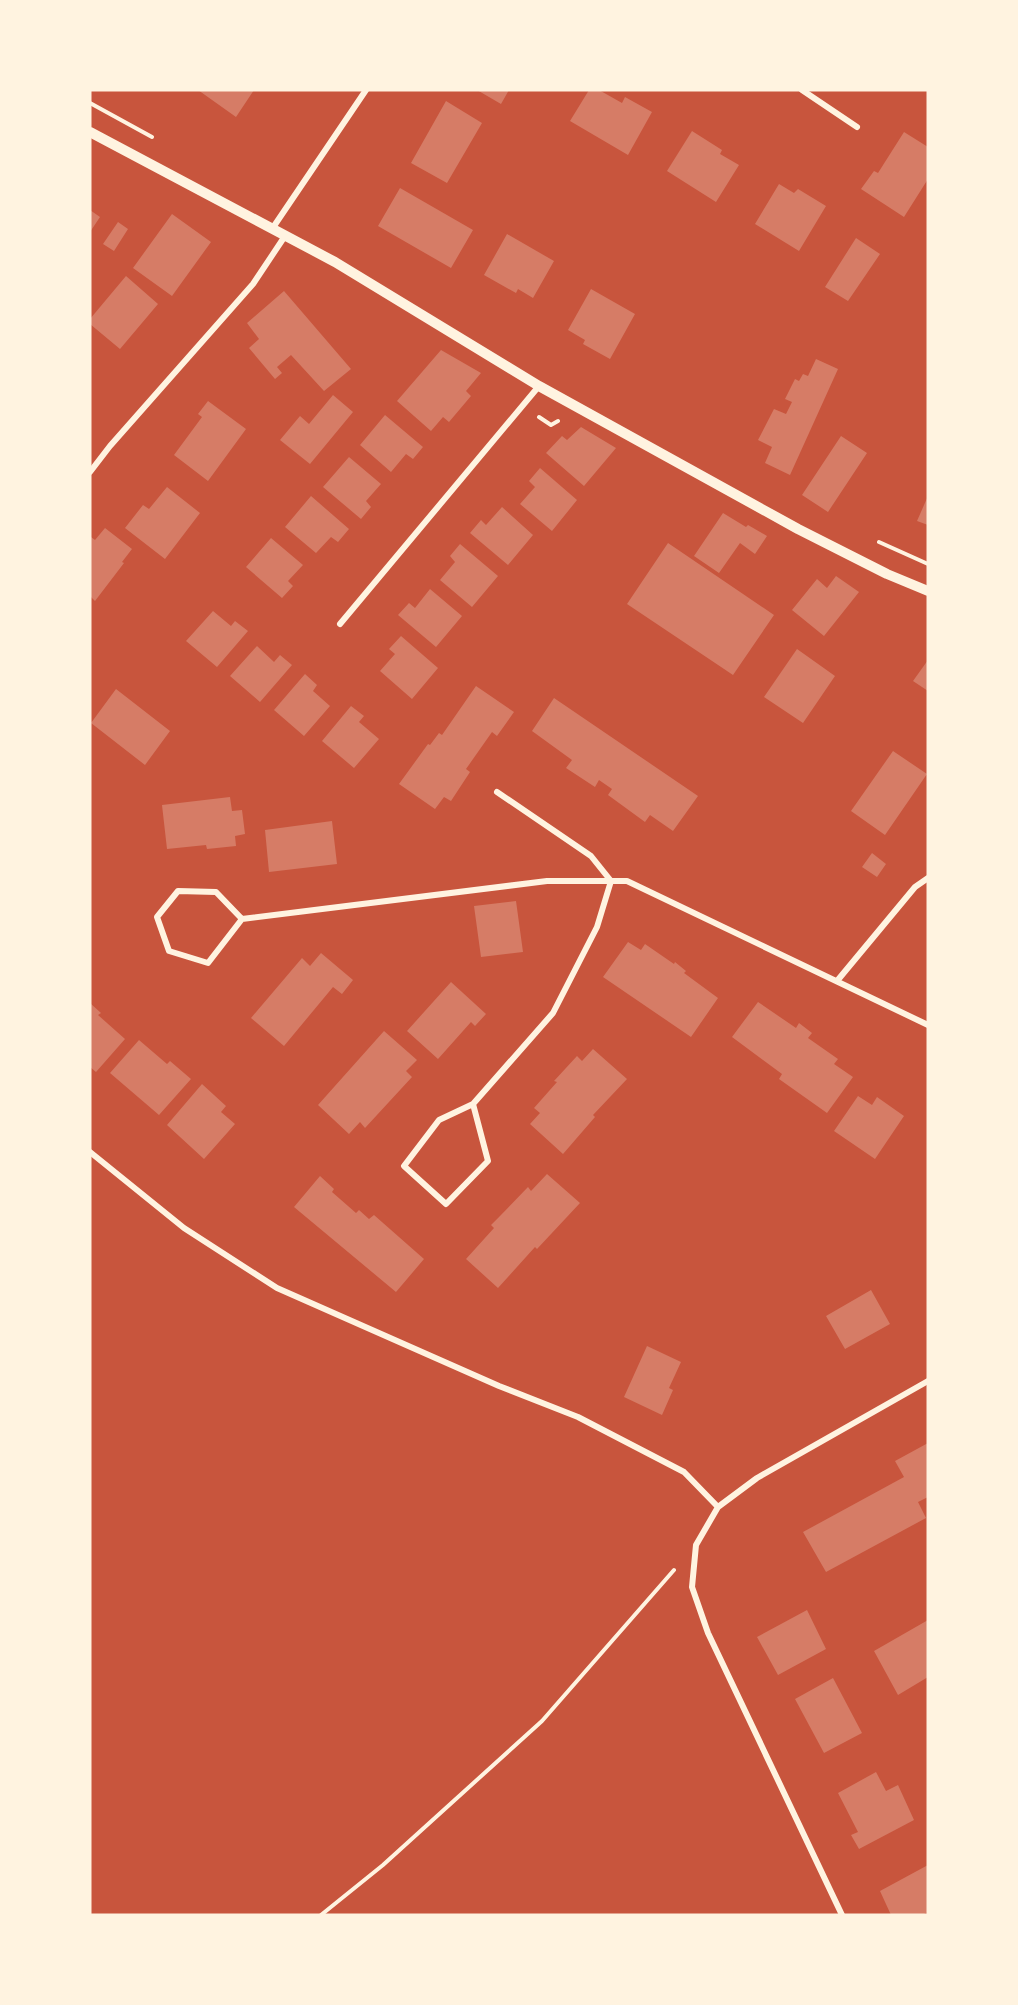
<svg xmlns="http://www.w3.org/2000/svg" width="1018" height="2005" viewBox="0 0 1018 2005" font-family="'Noto Serif',serif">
  <rect width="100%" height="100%" fill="#c8553d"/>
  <path fill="#d67c66" d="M198 90H254L236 117Z
    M477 90H509L501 104Z
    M589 90H599L622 103 625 97 652 112 628 155 570 121Z
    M446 101 482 123 447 183 411 163Z
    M692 131 722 150 720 154 739 165 716 202 667 171Z
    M904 132 928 147V179L904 217 861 189 874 171 878 173Z
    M779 184 794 193 798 189 826 206 799 251 755 224Z
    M400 188 473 230 451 268 378 226Z
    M90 210 100 217 90 232Z
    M172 214 211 242 172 296 133 268Z
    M118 222 128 229 114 251 103 244Z
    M507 234 554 261 533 298 518 289 516 293 484 275Z
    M856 238 880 254 848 301 825 287Z
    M126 276 158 304 120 349 90 324V319Z
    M591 289 635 314 610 359 583 344 585 340 568 330Z
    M284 291 351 369 324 391 291 355 277 367 282 373 275 379 249 348 259 339 247 323Z
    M441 350 481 373 466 391 471 396 449 422 443 417 431 431 397 401Z
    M816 359 838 369 790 475 765 463 772 447 758 440 774 409 786 414 792 402 785 399 795 379 799 381 803 374 808 376Z
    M333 395 353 412 310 464 280 440 300 416 309 424Z
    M208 401 246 429 208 481 174 455 202 417 198 414Z
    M385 415 423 447 413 459 406 454 391 472 360 445Z
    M581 427 616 448 584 486 546 453 562 436 567 440Z
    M841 436 867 453 828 512 802 495Z
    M349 457 381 484 366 501 371 507 361 519 323 487Z
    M540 468 577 500 552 531 520 504 535 487 529 481Z
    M167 487 200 513 165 559 125 528 143 505 149 509Z
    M311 496 349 529 338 542 331 537 316 553 285 527Z
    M928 496V525L917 521Z
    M502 507 533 535 508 565 470 533 481 520 486 525Z
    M723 513 746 527 748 525 767 536 755 554 740 543 719 573 694 556Z
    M105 528 132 549 122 562 124 563 95 601 90 596V539L91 537 95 540Z
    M271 538 303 565 288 581 293 586 282 598 246 567Z
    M668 543 774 615 733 675 627 604Z
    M460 544 498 576 472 607 440 580 455 562 450 556Z
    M836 576 859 592 824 636 792 610 817 579 827 588Z
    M430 589 462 616 436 647 398 615 409 603 415 608Z
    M213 611 231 626 235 621 248 631 217 667 186 641Z
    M401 636 438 668 412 699 380 671 395 654 389 649Z
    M257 646 274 662 280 655 292 665 260 702 230 676Z
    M797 649 835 676 803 723 764 697Z
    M928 660V691L913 681Z
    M305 674 317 685 313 691 330 706 304 736 274 710Z
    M476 686 514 712 497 736 492 732 466 769 470 772 451 801 444 797 435 809 399 784 428 744 430 745 439 733 442 735Z
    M116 689 170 731 145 765 91 723Z
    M554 698 698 796 673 831 650 815 645 822 608 795 612 789 599 780 595 787 566 768 572 760 532 731Z
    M351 706 364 716 359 722 379 739 354 768 322 741Z
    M893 751 927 774 885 835 851 811Z
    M230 797 232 811 242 810 245 834 235 836 236 846 207 849 206 845 167 849 162 805Z
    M332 821 337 864 269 872 265 830Z
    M872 853 886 864 877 877 862 867Z
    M516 901 523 952 481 957 474 906Z
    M628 942 641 950 645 944 674 964 675 962 686 971 684 973 718 998 691 1037 603 977Z
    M321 953 353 980 342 994 333 987 284 1046 251 1018 302 958 310 966Z
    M451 982 486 1014 475 1026 471 1022 438 1059 407 1031Z
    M758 1002 796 1028 799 1023 812 1033 808 1038 838 1059 834 1064 853 1077 827 1113 779 1079 782 1074 732 1037Z
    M90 1003 101 1013 98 1015 125 1039 96 1072 90 1067Z
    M384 1031 417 1060 406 1071 412 1077 365 1128 360 1122 349 1134 318 1105Z
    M139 1040 167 1064 170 1061 191 1079 159 1115 110 1073Z
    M593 1049 627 1079 593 1115 595 1117 563 1154 530 1124 540 1113 534 1108 557 1082 554 1081 577 1056 582 1061Z
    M202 1084 226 1106 221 1112 235 1124 204 1159 167 1125Z
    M858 1096 872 1105 877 1097 904 1116 875 1159 834 1131Z
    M547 1174 580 1203 537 1249 535 1247 498 1288 466 1259 494 1228 491 1225 500 1216 528 1187 531 1191Z
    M320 1176 334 1189 332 1192 356 1213 359 1210 369 1219 374 1215 424 1259 396 1292 294 1207Z
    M871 1290 890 1324 845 1349 826 1316Z
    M647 1346 681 1362 669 1388 673 1390 662 1415 624 1397Z
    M928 1443V1497L918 1502 926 1518 826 1572 803 1532 904 1477 895 1461Z
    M807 1610 826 1649 778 1675 757 1637Z
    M928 1620V1677L898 1695 874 1651Z
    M833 1678 862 1733 824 1753 795 1699Z
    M876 1772 886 1791 898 1785 914 1820 859 1849 851 1835 858 1832 838 1793Z
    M928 1865V1912L922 1915H891L880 1891Z"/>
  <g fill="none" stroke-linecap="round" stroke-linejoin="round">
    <path stroke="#fff3e0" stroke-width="4" d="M90 103 152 137
      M539 417 551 425 558 421
      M879 542 928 564
      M321 1915 383 1865 542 1721 674 1570"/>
    <path stroke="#fff3e0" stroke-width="6" d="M802 90 857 127
      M272 229 366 90
      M90 472 110 446 253 284 285 236
      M340 624 539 386
      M242 919 208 963 169 951 157 917 178 891 216 892 242 919 547 881H627L928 1025
      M837 981 915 887 928 878
      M473 1104 488 1161 446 1204 404 1166 439 1120 473 1104 553 1013 597 927 611 881 591 856 497 792
      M90 1152 184 1228 277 1288 499 1386 578 1417 684 1472 718 1507
      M842 1915 708 1633 692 1587 696 1545 718 1507 757 1478 928 1381"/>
    <path stroke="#fff3e0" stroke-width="10" d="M90 132 335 262 539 386 798 529 887 574 928 591"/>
  </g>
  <rect width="1018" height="2005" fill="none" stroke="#fff3e0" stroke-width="183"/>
</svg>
